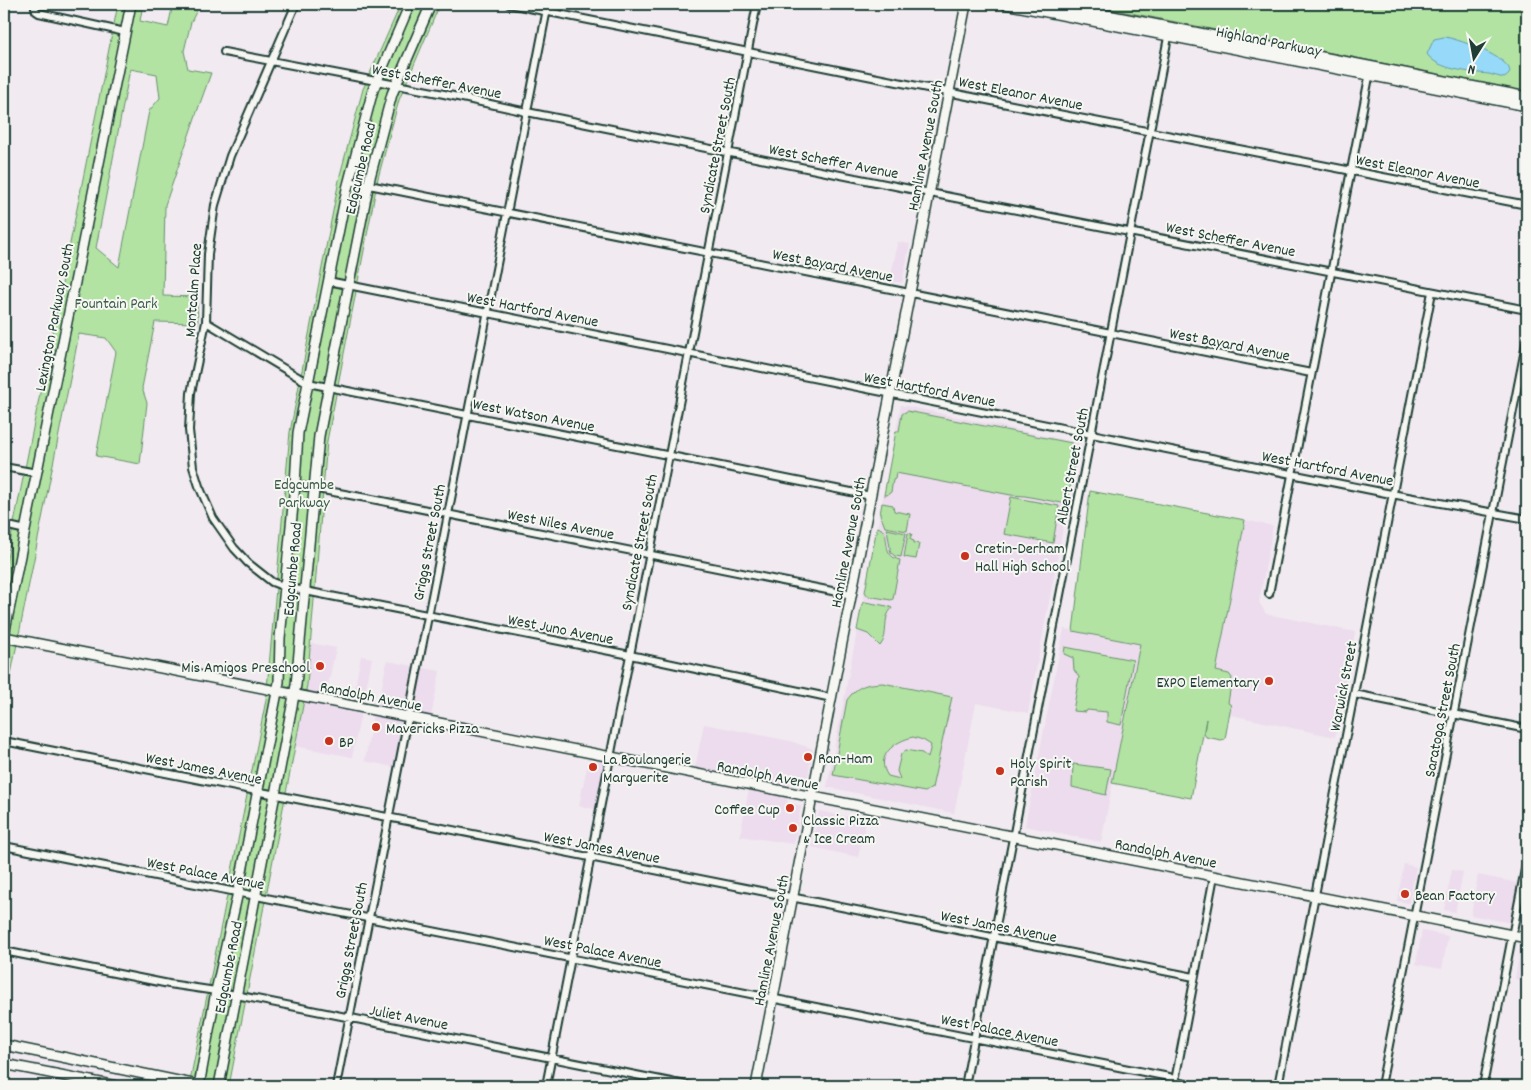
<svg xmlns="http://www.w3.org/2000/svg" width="1531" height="1090" viewBox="0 0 1531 1090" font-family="Dekko,sans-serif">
  <rect width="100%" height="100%" fill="#f1eaf0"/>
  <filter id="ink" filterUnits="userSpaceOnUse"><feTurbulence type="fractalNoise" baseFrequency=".02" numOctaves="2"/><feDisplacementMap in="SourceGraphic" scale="10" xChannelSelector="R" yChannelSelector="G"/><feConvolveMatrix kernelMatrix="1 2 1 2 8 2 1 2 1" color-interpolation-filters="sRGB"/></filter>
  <g filter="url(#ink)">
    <path fill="#ecdced" d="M898 242 910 244 902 283 890 281Z
      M901 405 1079 443 1028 713 976 703 954 813 827 787Z
      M1245 520 1273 526 1259 602 1266 614 1355 632 1335 737 1208 710Z
      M1064 629 1140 644 1101 842 1025 826Z
      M310 643 336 648 325 699 352 704 361 656 372 658 352 757 295 746 307 685Z
      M387 661 440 671 430 721 408 717 398 768 365 761 374 708H378Z
      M704 724 790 741 813 749 806 786 791 783 787 802 801 806 794 844 740 836 750 784 694 774Z
      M590 753 611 756 600 810 579 806Z
      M819 811 866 821 858 857 812 847Z
      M1404 864 1416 867 1409 903 1397 901Z
      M1452 870 1463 872 1455 912 1444 910Z
      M1478 875 1527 885V926L1471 915Z
      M1422 931 1448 936 1442 969 1416 964Z
      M1520 950 1527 952V981L1515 979Z"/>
    <path fill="#b2e3a3" stroke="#68906c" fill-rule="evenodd" d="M118 4H143L140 21 168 27 173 4H200L191 22 184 51 188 69 211 73 198 109 165 205 163 296 197 297 198 323 155 322 142 388 147 403 140 464 96 456 116 352 106 338 79 334 4 709V573ZM130 69 157 74 160 98 149 111 119 267 96 248Z
      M401 4H440L399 100 378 178 355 297 327 441 307 685 229 1086H189L266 700 290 432 340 175 363 89Z
      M1085 4H1527V92L1478 82Z
      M907 411 1072 443 1076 448 1072 465 1074 466 1067 504 1025 496 1011 495 896 473 895 479 893 480 891 492 887 495H884L896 431H899L902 414Z
      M1090 491 1245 520 1216 671 1229 674 1232 678 1228 703 1231 705 1225 739 1221 740 1206 737 1204 734 1206 719 1191 798 1112 783 1140 644 1073 631Z
      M1011 497 1059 506 1053 543 1004 534Z
      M882 503 893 505 894 511 910 514 907 531 885 527 880 514Z
      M877 527C894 531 878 555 900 560L893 599 891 600 868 596 865 592Z
      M887 529 906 533 901 557 895 556 891 553Z
      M908 533 912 534 910 538 911 540 914 541V543L919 544 916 559 904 557Z
      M865 602 887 606 892 608C881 619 890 634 880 646L868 634 857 630 862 604Z
      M1065 647 1133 660 1121 725 1107 722V712L1087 710 1086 712 1073 711 1079 677 1074 670 1073 658 1064 654Z
      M883 683 952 697 932 788 925 792 833 775 847 700C858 685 866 684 883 683ZM913 737 923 740 931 745 928 758 922 753 906 750 901 754 897 771 900 779 888 776C874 756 895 741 913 737Z
      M1073 764 1111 769 1106 795 1072 787Z"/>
    <path fill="#96d9f8" stroke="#669baa" d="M1444 37C1455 37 1531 65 1504 78 1499 77 1494 75 1489 74 1471 72 1437 70 1427 54L1434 39Z"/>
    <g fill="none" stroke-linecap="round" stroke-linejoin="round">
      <g stroke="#1f3d34" stroke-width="10">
        <path id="street" d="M36 4 35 8 36 11 39 13 125 32
          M296 4 230 156 215 205 208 254 206 322 191 393 189 430 193 467 199 486 213 518 234 548 248 563 272 582 285 587 630 655 832 698
          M509 4 1002 103 1527 205
          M224 52 444 94 527 112 940 195 1527 310
          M349 181 1311 373
          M328 281 1386 493 1527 519
          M206 322 308 383 871 496
          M4 467 37 473
          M295 485 372 499 852 595
          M4 525 26 530
          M1269 594 1370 72
          M1354 694 1527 729
          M4 741 1194 977
          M4 846 1169 1077 1180 1083 1195 1086
          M4 951 169 984 216 991 691 1086
          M336 1086 548 4
          M546 1086 757 4
          M965 1086 1169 32
          M1174 1086 1214 876
          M1278 1086 1432 292
          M1381 1086 1527 339
          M1483 1086 1527 859"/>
      </g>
      <g stroke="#1f3d34" stroke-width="12">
        <path id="secondary" d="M1005 4 1527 106
          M1051 4 1527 97
          M4 635 131 4
          M4 637 1527 938
          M4 1045 202 1086
          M4 1064 116 1086
          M199 1086 216 991 238 892 279 682 280 638 295 485 298 433 347 189 373 90 410 4
          M219 1086 296 685 319 436 370 177 392 94 431 4
          M756 1086 966 4"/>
      </g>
      <use href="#street" stroke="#f6f6f2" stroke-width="6"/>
      <use href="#secondary" stroke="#f6f6f2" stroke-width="9"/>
    </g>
  </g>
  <g fill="#c8321e" stroke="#f6f6f2" stroke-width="2">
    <circle cx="965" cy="556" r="5"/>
    <circle cx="320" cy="666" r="5"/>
    <circle cx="1269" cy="681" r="5"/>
    <circle cx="376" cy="727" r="5"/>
    <circle cx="329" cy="741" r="5"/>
    <circle cx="808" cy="757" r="5"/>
    <circle cx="593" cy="767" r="5"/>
    <circle cx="1000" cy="771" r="5"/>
    <circle cx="790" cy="808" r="5"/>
    <circle cx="793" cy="828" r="5"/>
    <circle cx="1405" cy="894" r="5"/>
  </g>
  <g text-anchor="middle" stroke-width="4" stroke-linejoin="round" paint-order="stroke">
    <g font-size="16" fill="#1f3d34" stroke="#f6f6f2">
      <text transform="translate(1269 40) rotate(11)" y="6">Highland Parkway</text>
      <text transform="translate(437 80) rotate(11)" y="6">West Scheffer Avenue</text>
      <text transform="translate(1021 92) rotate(11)" y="6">West Eleanor Avenue</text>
      <text transform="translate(716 145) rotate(-79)" y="6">Syndicate Street South</text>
      <text transform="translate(924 145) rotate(-79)" y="6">Hamline Avenue South</text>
      <text transform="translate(834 160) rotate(11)" y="6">West Scheffer Avenue</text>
      <text transform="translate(359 168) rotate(-77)" y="6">Edgcumbe Road</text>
      <text transform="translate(1418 170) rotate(11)" y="6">West Eleanor Avenue</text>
      <text transform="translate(1231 238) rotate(11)" y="6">West Scheffer Avenue</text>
      <text transform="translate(833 264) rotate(11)" y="6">West Bayard Avenue</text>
      <text transform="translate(192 290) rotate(-86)" y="6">Montcalm Place</text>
      <text transform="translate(533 308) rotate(11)" y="6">West Hartford Avenue</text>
      <text transform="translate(53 317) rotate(-79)" y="6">Lexington Parkway South</text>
      <text transform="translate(1230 343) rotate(11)" y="6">West Bayard Avenue</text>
      <text transform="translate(930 388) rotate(11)" y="6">West Hartford Avenue</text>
      <text transform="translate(534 414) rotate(11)" y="6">West Watson Avenue</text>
      <text transform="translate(1071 466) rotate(-79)" y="6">Albert Street South</text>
      <text transform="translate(1328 467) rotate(11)" y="6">West Hartford Avenue</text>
      <text transform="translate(561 523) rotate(11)" y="6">West Niles Avenue</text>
      <text transform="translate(428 542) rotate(-79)" y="6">Griggs Street South</text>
      <text transform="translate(638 542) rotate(-79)" y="6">Syndicate Street South</text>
      <text transform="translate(847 542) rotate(-79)" y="6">Hamline Avenue South</text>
      <text transform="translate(291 569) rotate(-85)" y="6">Edgcumbe Road</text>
      <text transform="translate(561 628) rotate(11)" y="6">West Juno Avenue</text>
      <text transform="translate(1342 686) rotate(-79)" y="6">Warwick Street</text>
      <text transform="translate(371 695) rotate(11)" y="6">Randolph Avenue</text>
      <text transform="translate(1441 710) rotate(-79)" y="6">Saratoga Street South</text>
      <text transform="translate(204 767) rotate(11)" y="6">West James Avenue</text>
      <text transform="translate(768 774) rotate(11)" y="6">Randolph Avenue</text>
      <text transform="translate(602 846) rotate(11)" y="6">West James Avenue</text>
      <text transform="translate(1166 852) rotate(11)" y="6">Randolph Avenue</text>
      <text transform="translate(206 872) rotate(11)" y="6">West Palace Avenue</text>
      <text transform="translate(999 925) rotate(11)" y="6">West James Avenue</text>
      <text transform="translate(350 940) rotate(-79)" y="6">Griggs Street South</text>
      <text transform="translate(770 940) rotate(-79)" y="6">Hamline Avenue South</text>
      <text transform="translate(603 950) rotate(11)" y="6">West Palace Avenue</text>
      <text transform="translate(227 967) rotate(-79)" y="6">Edgcumbe Road</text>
      <text transform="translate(409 1016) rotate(11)" y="6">Juliet Avenue</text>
      <text transform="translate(1000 1029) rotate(11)" y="6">West Palace Avenue</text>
    </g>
    <g font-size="16" fill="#3c5e4a" stroke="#f6f6f2">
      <text x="116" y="308">Fountain Park</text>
      <text x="304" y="489">Edgcumbe<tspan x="304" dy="18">Parkway</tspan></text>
    </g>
    <g font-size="16" fill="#1f3d34" stroke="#f6f6f2" text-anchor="start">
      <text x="975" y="553">Cretin-Derham<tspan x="975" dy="18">Hall High School</tspan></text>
      <text x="310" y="672" text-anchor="end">Mis Amigos Preschool</text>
      <text x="1259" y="687" text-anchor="end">EXPO Elementary</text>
      <text x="386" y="733">Mavericks Pizza</text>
      <text x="339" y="747">BP</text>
      <text x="818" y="763">Ran-Ham</text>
      <text x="603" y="764">La Boulangerie<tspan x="603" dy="18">Marguerite</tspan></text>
      <text x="1010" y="768">Holy Spirit<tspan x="1010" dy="18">Parish</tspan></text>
      <text x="780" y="814" text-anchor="end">Coffee Cup</text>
      <text x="803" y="825">Classic Pizza<tspan x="803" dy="18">&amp; Ice Cream</tspan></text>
      <text x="1415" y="900">Bean Factory</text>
    </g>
  </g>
  <rect width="1531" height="1090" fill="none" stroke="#f6f6f2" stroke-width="20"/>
  <rect x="10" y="10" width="1511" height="1070" fill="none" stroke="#1f3d34" stroke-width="2" filter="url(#ink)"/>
  <g transform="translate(1474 58) rotate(191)" stroke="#f6f6f2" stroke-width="4" paint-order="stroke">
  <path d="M0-4L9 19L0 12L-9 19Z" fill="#1f3d34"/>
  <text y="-8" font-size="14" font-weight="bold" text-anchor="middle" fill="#1f3d34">N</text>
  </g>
</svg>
